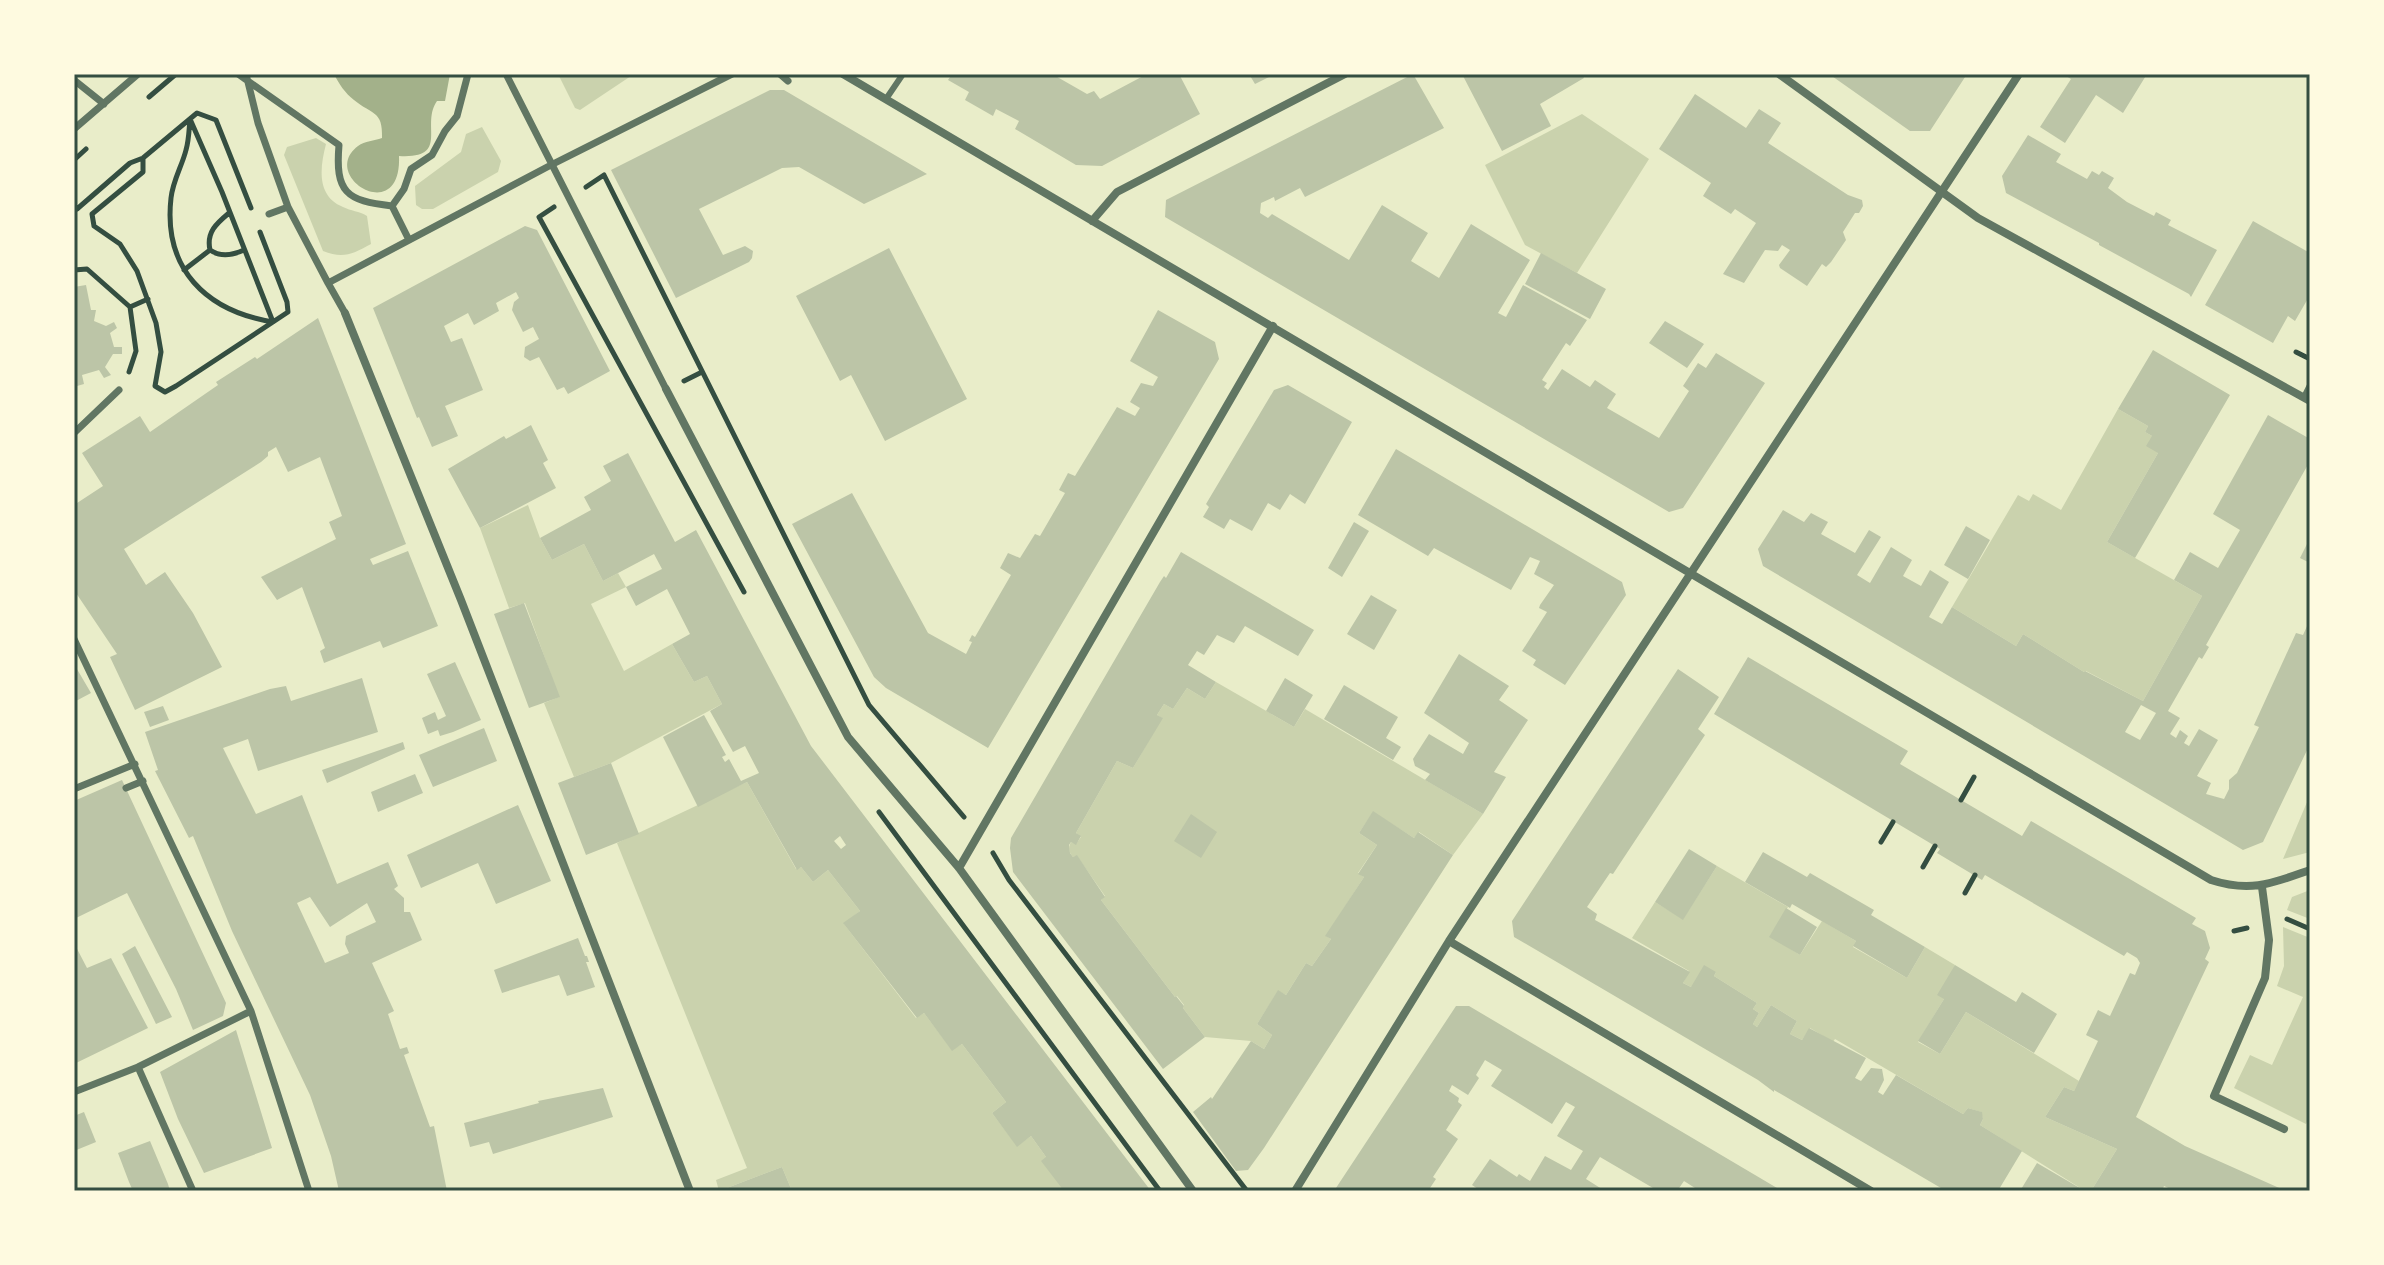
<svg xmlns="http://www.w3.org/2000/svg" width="2384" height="1265" viewBox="0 0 2384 1265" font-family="Lato,sans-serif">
  <rect width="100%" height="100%" fill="#e9edc9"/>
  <path fill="#cad2ad" d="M558 74H634L580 110 575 108Z
    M1582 114 1649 159 1577 273 1525 245 1485 165Z
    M482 127 501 161 498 172 433 209H422L416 205 415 186 461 152 466 134Z
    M316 138 326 144C320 167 316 196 343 207 351 211 359 211 367 216L371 244C353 254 343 259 323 251L284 155 287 147Z
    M2118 409 2148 426 2145 432 2152 436 2158 453 2107 542 2202 596 2143 701 2086 671 2084 672 2023 634 2016 646 1952 607 2018 495 2029 501 2033 494 2061 510Z
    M528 505 540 538 552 560 584 544 603 581 618 573 626 587 591 604 624 671 672 644 694 682 707 676 722 704 611 763 574 777 544 703 559 697 525 603 509 608 480 528Z
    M1216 682 1294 727 1305 709 1483 814 1453 855 1419 832 1414 838 1373 812 1359 833 1377 845 1358 873 1364 877 1326 936 1331 939 1312 966 1306 963 1286 995 1278 991 1257 1024 1272 1035 1264 1049 1251 1041 1205 1037 1183 1008 1184 1005 1177 996 1175 997 1101 900 1105 896 1077 856 1073 857C1069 853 1068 847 1071 842L1076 844 1081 837 1076 833 1117 761 1133 768 1162 718 1157 715 1164 704 1173 709 1187 688 1205 699Z
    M747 782 796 869 801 867 813 882 828 870 860 911 844 924 916 1018 924 1013 952 1050 962 1044 1006 1102 992 1113 1017 1146 1031 1136 1046 1157 1064 1191H792L782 1167 719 1191 716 1180 747 1168 617 843Z
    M2310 795V852L2283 859Z
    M1717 866 1788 907 1770 936 1800 955 1822 921 1856 941 1853 947 1907 978 1925 947 1955 965 1944 999 1918 1042 1940 1054 1966 1012 2079 1081 2074 1091 2064 1087 2045 1117 2117 1149 2091 1191H2085L1980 1125 1983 1119 1981 1112 1968 1108 1963 1114 1835 1039 1833 1042 1810 1028 1802 1040 1790 1034 1797 1021 1771 1005 1757 1027 1753 1024 1759 1013 1753 1009 1757 1003 1714 976 1716 972 1691 987 1683 983 1689 971 1632 938 1655 902 1683 919Z
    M2310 890V919L2287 910 2292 897Z
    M2283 927 2310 938V1116L2306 1124 2234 1088 2250 1055 2272 1065 2303 997 2277 986 2284 966Z"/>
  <path fill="#a3b18a" d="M334 74H450L445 101H437C420 125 451 159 399 156 402 228 318 176 358 146 365 141 374 141 382 138 383 110 372 115 354 100 345 93 339 84 334 74Z"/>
  <path fill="#bcc5a7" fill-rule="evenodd" d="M952 74H1052L1087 94 1094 91 1100 99 1147 74H1179L1200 114 1102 166 1076 165 1015 129 1019 121 996 109 993 116 965 100 969 92 948 80Z
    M1249 74H1275L1255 84Z
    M1413 74 1444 128 1305 197 1300 188 1275 201 1274 197 1261 203 1260 213 1268 218 1272 214 1349 260 1382 205 1428 233 1411 261 1439 278 1471 224 1530 260 1498 313 1506 317 1523 285 1587 320 1570 346 1566 343 1542 380 1547 383 1544 387 1548 390 1562 369 1590 387 1595 380 1616 394 1607 408 1659 438 1689 391 1683 386 1698 363 1706 368 1716 353 1765 383 1683 508 1669 512 1165 217 1166 200Z
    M1462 74H1582L1584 78 1540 104 1551 126 1502 151Z
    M1829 74H1967L1930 131H1910Z
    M2068 74H2147L2123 113 2096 95 2065 143 2040 127 2071 79 2066 76Z
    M770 90H784L927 174 864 204 799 167 782 168 699 209 723 255 745 246 753 251 752 258 749 262 676 298 611 170Z
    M1695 94 1746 128 1759 109 1781 123 1768 143 1848 195 1862 200 1863 206 1859 213H1855L1843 232 1846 240 1831 262 1826 267 1822 264 1807 286 1780 268 1779 265 1790 250 1782 245 1778 251 1765 250 1744 283 1723 274 1756 223 1735 209 1731 214 1703 196 1711 183 1659 149Z
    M2028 135 2061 154 2056 162 2087 179 2092 171 2099 175 2102 171 2114 178 2108 188 2127 202 2154 216 2156 212 2171 220 2168 225 2217 250 2191 297 2189 294 2099 245V243L2006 193 2002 176Z
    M2253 221 2310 253V295L2295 321 2288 316 2273 343 2205 305Z
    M525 226 537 230 610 371 568 394 564 387 557 390 539 357 530 361 524 357 525 347 539 339 533 327 523 332 512 310 514 302 519 298 516 292 496 303 499 311 474 325 468 313 444 326 451 342 462 338 483 390 445 406 458 436 432 447 419 417 417 418 373 308Z
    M889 248 967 399 885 441 851 375 840 381 796 296Z
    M1541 253 1606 289 1590 319 1525 284Z
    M86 285 91 310H96L94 321 106 326 114 322 117 328 110 333 114 347H122V354H113L105 367 111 375 104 378 99 370 82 375 84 384 77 386 74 378V287Z
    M1158 310 1215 342 1219 359 988 748 886 688 874 677 792 524 852 493 928 633 966 654 972 642 969 641 972 635 975 637 1011 575 1000 568 1008 553 1020 558 1035 534 1040 536 1065 493 1059 490 1068 473 1075 476 1117 407 1135 416 1140 408 1130 402 1141 383 1153 386 1158 377 1130 361Z
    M318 318 406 544 370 559 373 565 408 551 438 626 383 648 380 641 324 663 320 651 325 648 302 587 277 600 261 577 336 539 329 522 342 516 320 457 288 472 276 447 268 452V456L261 462 124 549 146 585 165 572 193 613 222 667 135 710 110 657 117 654 74 590V505L103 486 82 453 140 416 150 432 218 385 216 382 255 357 257 359Z
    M1665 321 1704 344 1687 368 1649 343Z
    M2153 350 2230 395 2135 558 2107 542 2158 453 2146 446 2152 436 2145 432 2148 426 2118 409Z
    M1288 385 1352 422 1305 504 1290 494 1280 510 1268 503 1252 531 1230 519 1224 529 1203 517 1209 507 1206 504 1274 390Z
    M2268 415 2310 439V461L2206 645 2209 647 2202 659 2199 657 2168 711 2180 718 2170 734 2176 738 2180 730 2188 736 2184 743 2189 746 2199 729 2218 740 2197 776 2211 783 2206 794 2224 799 2229 789V780L2237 773 2259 727 2254 725 2296 633 2303 635 2308 624 2310 625V744L2263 842 2243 850 1763 566 1758 549 1783 510 1804 522 1811 513 1828 522 1821 534 1855 553 1869 530 1881 537 1857 575 1870 583 1891 547 1912 560 1903 576 1921 586 1930 570 1949 582 1929 617 1942 624 1952 607 2016 646 2023 634 2084 672 2085 671 2143 701 2202 596 2174 580 2190 552 2218 568 2240 530 2213 514ZM2141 705 2156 713 2140 740 2125 732Z
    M531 425 548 460 543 463 556 488 480 528 448 469 504 436 506 439Z
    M1396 449 1622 582 1626 595 1565 685 1533 665 1536 660 1522 651 1547 612 1539 608 1540 605 1554 585 1534 574 1540 561 1530 557 1511 590 1434 548 1428 556 1358 515Z
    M628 453 675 542 696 530 811 746 1151 1191H1064L1041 1161 1046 1157 1031 1136 1017 1147 992 1113 1006 1102 962 1044 952 1051 924 1013 917 1018 843 923 860 911 828 870 813 882 801 867 797 870 747 782 698 807 663 737 704 715 726 755 722 757 725 762 729 759 741 781 759 773 745 746 733 752 710 711 722 704 707 676 694 682 672 644 690 634 667 589 636 606 626 587 662 569 654 554 603 581 584 544 552 560 540 538 591 510 584 497 611 481 603 466ZM840 836 846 845 841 849 834 841Z
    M1354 522 1369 531 1342 577 1328 568Z
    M1966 526 1990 540 1968 579 1944 565Z
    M2310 538V563L2300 558Z
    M1181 552 1314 630 1298 656 1245 626 1234 643 1217 635 1204 655 1197 651 1188 665 1216 682 1205 699 1187 688 1173 709 1164 704 1157 715 1163 718 1133 768 1117 761 1076 833 1081 836 1076 845 1071 842 1069 845 1070 853 1073 857 1077 855 1105 897 1101 900 1175 997 1176 996 1184 1006 1183 1008 1205 1037 1163 1069 1013 872 1010 848 1011 838 1160 582 1164 576 1166 578Z
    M1371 595 1397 610 1374 650 1347 634Z
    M524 603 560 697 529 708 494 614Z
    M1459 654 1509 686 1499 700 1528 720 1494 772 1506 777 1483 814 1425 780 1430 774 1415 766 1413 759 1429 734 1463 754 1469 743 1424 713Z
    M1748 657 1908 751 1900 764 2022 836 2031 821 2196 918 2192 924 2205 931 2210 948 2205 959 2209 962 2136 1117 2185 1146 2286 1191H2175L2164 1186 2162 1191H2091L2117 1149 2045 1117 2064 1087 2074 1091 2098 1041 2086 1035 2098 1010 2110 1016 2130 973 2135 975 2140 963 2137 958 2127 952 2124 956 1985 875 1982 880 1937 853 1940 849 1714 714Z
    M455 662 481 720 453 732 440 736 438 730 428 734 422 718 435 712 438 720 446 716 427 674Z
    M74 664 91 693 74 702Z
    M1678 669 1719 697 1698 729 1705 735 1613 874 1610 873 1587 907 1597 914 1595 920 1690 972 1683 983 1691 987 1704 965 1716 972 1714 976 1757 1003 1753 1009 1759 1013 1753 1024 1757 1027 1771 1005 1797 1021 1790 1034 1802 1040 1809 1028 1866 1058 1855 1078 1861 1081 1871 1068 1882 1069 1884 1080 1878 1092 1883 1095 1896 1075 1963 1114 1968 1108 1982 1112 1983 1119 1980 1125 2022 1151 1998 1191H1946L1774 1090V1092L1758 1080 1514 937 1512 921Z
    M362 678 378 732 258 771 248 739 223 748 256 814 302 795 337 884 388 862 398 886 394 889 404 898V912H410L422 940 372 963 394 1011 388 1014 400 1049 407 1047 409 1053 404 1055 430 1127 434 1126 447 1191H339L331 1156 310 1095 232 931 193 836 189 838 155 771 158 770 145 732 270 689 286 686 291 701ZM310 897 330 927 367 903 376 922 346 936 345 944 349 953 325 963 297 903Z
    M1285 678 1313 695 1294 727 1266 711Z
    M1344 685 1398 717 1386 738 1401 747 1393 760 1324 719Z
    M163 706 169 720 150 727 144 712Z
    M484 728 497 761 433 787 419 755Z
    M403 742 405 749 327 783 322 770Z
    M611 763 639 834 586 855 558 783Z
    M415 774 423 793 378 812 371 792Z
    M122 780 226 1003 223 1016 193 1030 176 989 127 893 74 919V801Z
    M518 805 551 881 496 904 478 863 421 888 407 855Z
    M1373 811 1414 838 1418 832 1453 855 1264 1148 1248 1170 1236 1171 1193 1112 1211 1097 1212 1099 1251 1041 1264 1049 1272 1035 1257 1024 1278 990 1286 995 1306 963 1312 966 1331 939 1325 936 1364 877 1358 874 1377 845 1359 833Z
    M1191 814 1217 832 1201 858 1174 841Z
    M1689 849 1717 866 1683 920 1655 902Z
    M1763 852 1807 877 1810 873 1874 910 1871 915 1925 947 1907 978 1853 946 1856 941 1792 904 1790 908 1745 882Z
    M1786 908 1817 927 1800 955 1769 937Z
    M578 938 585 956H587L589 962H586L595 987 567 996 559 975 502 993 494 970Z
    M74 943 87 968 111 958 148 1028 74 1064Z
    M135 946 172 1017 156 1024 122 954Z
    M1955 965 2016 1002 2022 992 2057 1014 2034 1053 1966 1012 1940 1054 1918 1041 1944 999 1937 995Z
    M1456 1006H1469L1782 1191H1693L1695 1188 1684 1181 1677 1191H1651L1653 1188 1600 1157 1586 1179 1605 1191H1481L1472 1185 1490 1159 1517 1177 1519 1174 1530 1181 1545 1156 1571 1170 1583 1151 1557 1136 1575 1107 1566 1102 1552 1124 1491 1086 1502 1070 1485 1060 1476 1075 1479 1078 1468 1095 1452 1085 1449 1091 1459 1098 1458 1102 1462 1105 1446 1130 1458 1139 1433 1177 1436 1179 1428 1191H1334Z
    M236 1030 272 1148 204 1173 178 1119 160 1072Z
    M603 1088 613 1117 493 1154 489 1142 470 1147 464 1123 539 1103 538 1101Z
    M84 1112 96 1142 74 1151V1116Z
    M150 1141 168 1184 170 1191H133L129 1182 118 1153Z
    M2037 1163 2085 1191H2020Z
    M782 1167 792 1191H719Z"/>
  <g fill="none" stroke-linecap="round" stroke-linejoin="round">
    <path stroke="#344e41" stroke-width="5" d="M149 97 176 74
      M190 119 222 192 273 322C206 311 163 269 171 198 173 180 182 166 186 150 189 140 189 129 190 119Z
      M143 158V172L92 214 94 226 120 244 137 271 156 323 161 352 155 386 165 392 176 386 288 312 287 302 260 232
      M74 160 86 149
      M586 187 604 175 869 705 964 817
      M74 205 77 209 130 163 143 158 197 113 216 120 251 208
      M554 207 539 217 744 592
      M229 213C217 223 206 232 210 250 220 257 233 255 244 250
      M74 270 87 269 130 307 136 351 129 372
      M184 270 210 250
      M130 307 148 299
      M2296 352 2310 359
      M684 381 702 372
      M1961 800 1974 777
      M879 812 1160 1191
      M1881 842 1893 822
      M993 853 1009 880 1247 1191
      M1923 867 1935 846
      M1965 893 1975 875
      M2287 919 2310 929
      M2234 931 2247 928"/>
    <path stroke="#617663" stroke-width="6" d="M886 99 903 74
      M2304 397 2310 385"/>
    <path stroke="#617663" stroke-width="7" d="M238 74 339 145C335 192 346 201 392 206L409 240
      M246 74 258 123 288 207 269 214
      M506 74 666 389
      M780 74 788 81
      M74 80 104 104
      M74 129 138 74
      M392 206 404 189 411 169 432 155 445 131 457 116 468 74
      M288 207 328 283 551 165 732 74
      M328 283 345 313
      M74 433 119 390
      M74 639 251 1011 309 1191
      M126 788 143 781
      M74 789 135 764
      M138 1067 193 1191
      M74 1092 138 1067 251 1011"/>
    <path stroke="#617663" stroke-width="8" d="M843 74 2211 880C2251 893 2273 883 2310 870
      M1779 74 1978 218 2310 401
      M1092 221 1117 192 1345 74
      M345 313 461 600 690 1191
      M666 389 848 737 959 868 1193 1191
      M959 868 1273 326
      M2262 887 2269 940 2265 978 2214 1096 2284 1129
      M1449 941 1871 1191
      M1295 1191 1449 941 2019 74"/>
  </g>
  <rect width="2384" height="1265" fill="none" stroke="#fefae0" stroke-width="152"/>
  <rect x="76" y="76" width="2232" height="1113" fill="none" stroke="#344e41" stroke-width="3"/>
</svg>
